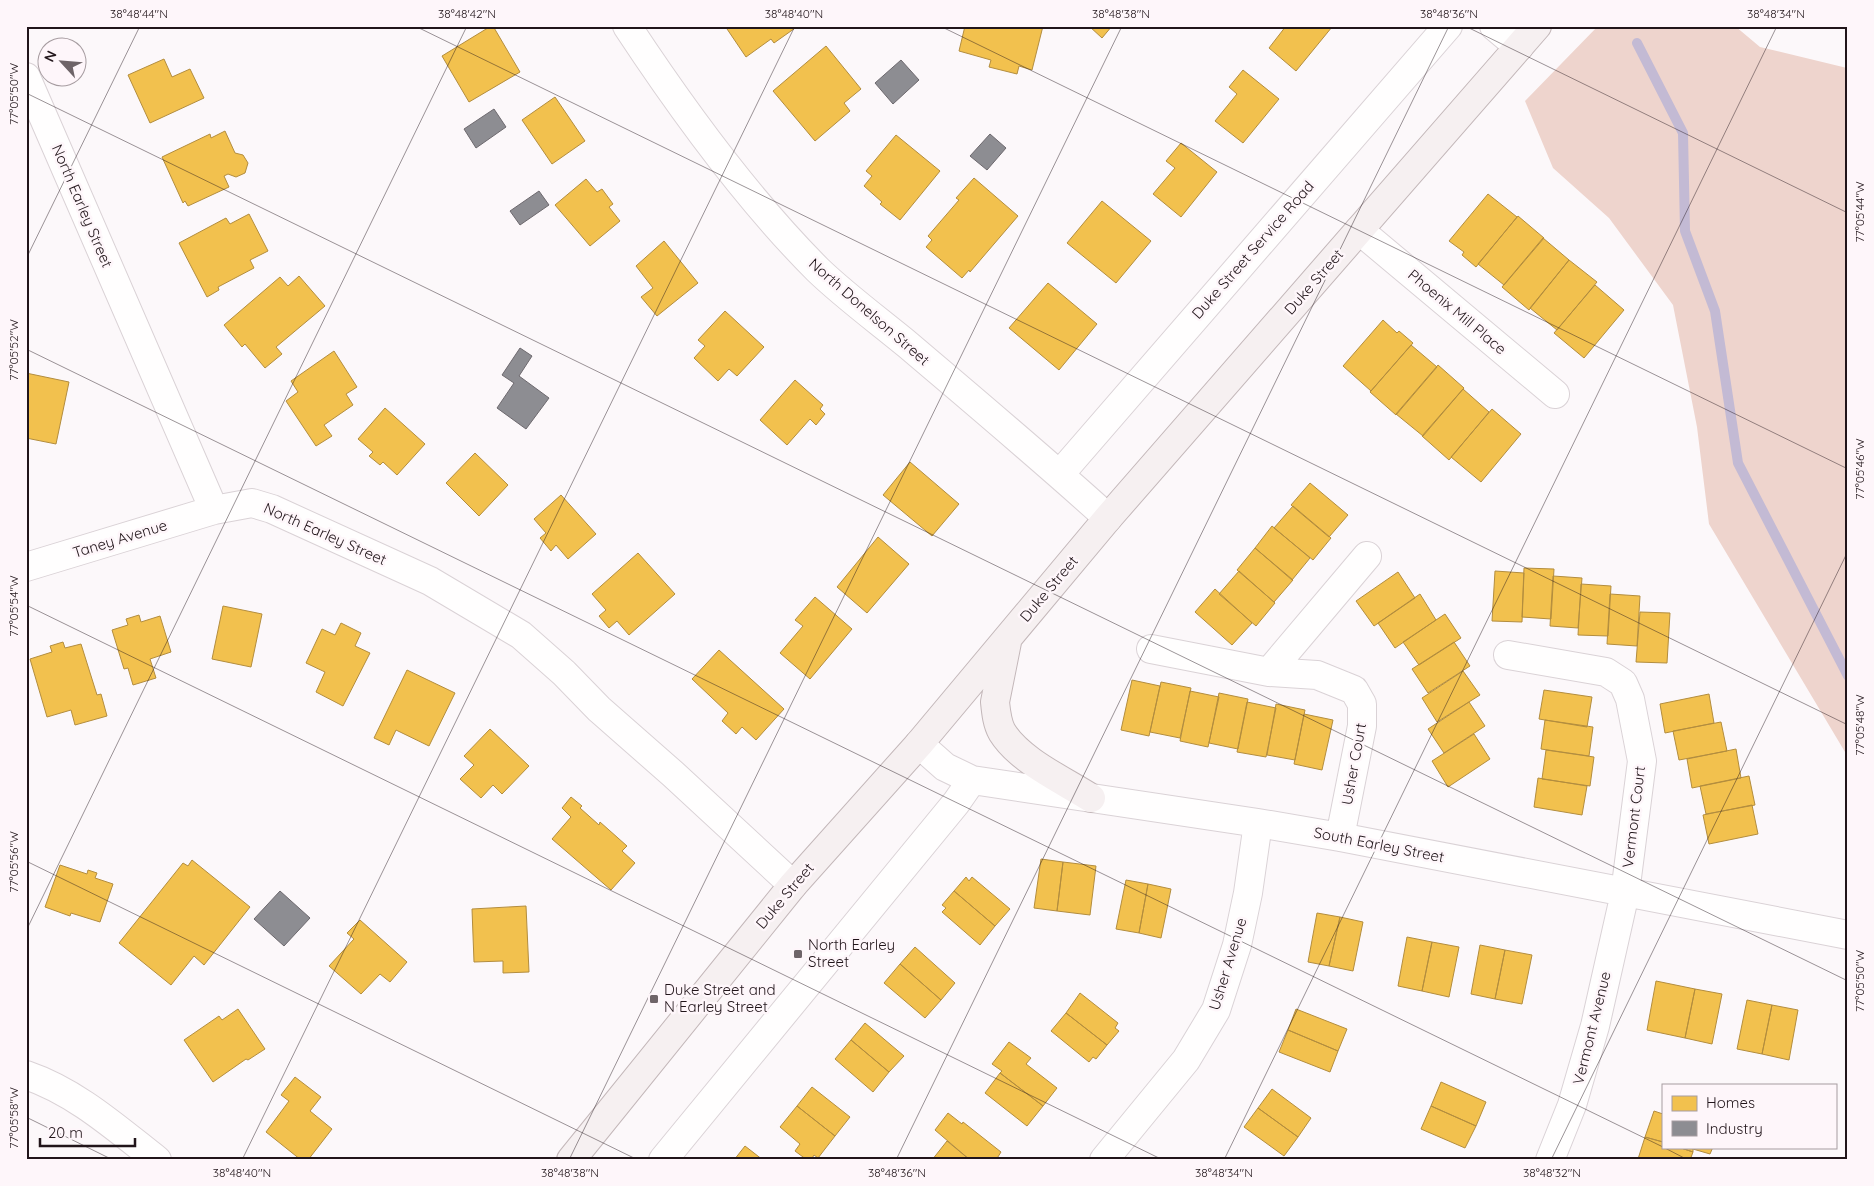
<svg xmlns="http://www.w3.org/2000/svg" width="1874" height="1186" viewBox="0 0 1874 1186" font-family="Quicksand,sans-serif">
  <rect width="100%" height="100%" fill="#fcf8fa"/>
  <path fill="#eed4cd" d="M1598 26H1735L1760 47 1847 68 1848 757 1709 524 1697 427 1673 305 1609 218 1553 168 1525 101Z"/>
  <path fill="#f2c14e" stroke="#b38d3e" d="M491 26H493L520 72 469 102 442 56Z
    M725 26H798L774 43 771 39 746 57Z
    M965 26H1043L1032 70 1019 66 1017 74 989 67 991 60 959 51Z
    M1089 26H1112L1102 38Z
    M1286 26H1332V27L1296 71 1269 48Z
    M826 46 861 89 844 103 850 111 815 141 773 91Z
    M164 59 172 77 190 69 204 98 150 123 128 75Z
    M1243 70 1279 99 1243 143 1215 121 1237 94 1229 87Z
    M555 97 585 141 552 164 522 120Z
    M225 131 235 153 243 155 248 163 245 173 236 177 228 174 224 176 229 187 188 206 185 201 183 203 162 157 210 134 211 138Z
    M896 135 940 171 900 220 880 204 882 202 864 186 872 176 866 171Z
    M1181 143 1217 172 1181 217 1153 194 1175 168 1166 161Z
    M974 178 1018 216 970 272 969 270 962 278 926 247 932 240 928 236 959 200 956 198Z
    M586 179 597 192 602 189 613 204 609 207 620 221 590 246 555 205Z
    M1488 194 1517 217 1476 267 1462 255 1464 252 1449 241Z
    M1102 201 1151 241 1116 283 1067 243Z
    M249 214 268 251 250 260 254 268 218 287 219 290 207 297 179 243 226 218 230 224Z
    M1518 216 1544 238 1504 285 1478 264Z
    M1543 238 1569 260 1529 310 1502 287Z
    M664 241 698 283 657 316 641 297 653 288 636 266Z
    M1569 260 1597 282 1557 330 1530 308Z
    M299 276 325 306 276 347 282 354 265 368 245 344 242 347 224 325 280 277 288 286Z
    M1048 283 1097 324 1059 370 1009 328Z
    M1595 285 1624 310 1584 358 1554 333Z
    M725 311 764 347 737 376 729 369 718 381 694 358 705 346 698 340Z
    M1383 320 1397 333 1399 331 1413 343 1371 391 1343 366Z
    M1411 345 1437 367 1396 415 1370 392Z
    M334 351 357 387 346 394 353 405 324 425 332 436 316 446 286 401 298 392 291 381Z
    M1438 365 1464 388 1423 436 1396 414Z
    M26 373 69 382 56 444 26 438Z
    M795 380 823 405 820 409 825 414 816 425 810 419 787 445 760 420Z
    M1463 389 1489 412 1449 460 1422 436Z
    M385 408 425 444 397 475 383 462 380 465 369 456 373 452 358 439Z
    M1492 409 1521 434 1481 482 1451 457Z
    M475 453 508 485 479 516 446 483Z
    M910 462 959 504 932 536 883 495Z
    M1310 483 1348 515 1329 537 1291 505Z
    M561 495 596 534 568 559 556 545 551 551 540 538 546 533 534 519Z
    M1293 506 1331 538 1313 560 1274 528Z
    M1272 526 1310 558 1292 580 1255 548Z
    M878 537 909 564 867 613 837 587Z
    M1255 548 1293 580 1274 602 1237 570Z
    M638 553 675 594 629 635 617 621 609 628 599 616 606 610 592 594Z
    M1524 568 1554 569 1551 619 1522 617Z
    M1239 571 1275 603 1256 626 1219 594Z
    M1495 571 1524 573 1522 622 1492 621Z
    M1398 572 1415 598 1374 626 1356 601Z
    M1553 576 1582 578 1578 628 1550 626Z
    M1581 584 1611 586 1608 636 1578 635Z
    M1215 589 1252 623 1232 645 1195 612Z
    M1420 594 1436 620 1395 648 1378 623Z
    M1610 594 1640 596 1637 646 1607 644Z
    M815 597 852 629 810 679 780 653 803 626 795 620Z
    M223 606 262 614 251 667 212 659Z
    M1640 612 1670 613 1667 663 1636 662Z
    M1445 614 1461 638 1419 665 1403 642Z
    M139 615 141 622 160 616 171 652 150 659 156 678 133 685 128 668 124 669 112 630 128 625 126 619Z
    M341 623 361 633 355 646 370 653 343 706 316 692 325 672 306 663 322 629 335 635Z
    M63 642 65 648 81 644 97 695 101 694 107 716 75 725 71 710 47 717 30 659 52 652 50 646Z
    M1454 642 1470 666 1428 693 1412 669Z
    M719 650 784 709 756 740 742 727 736 734 722 721 728 713 692 679Z
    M407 670 455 693 429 746 396 730 389 745 374 738Z
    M1463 671 1480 695 1437 722 1422 698Z
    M1132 680 1160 686 1149 736 1121 730Z
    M1161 682 1191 688 1180 738 1150 732Z
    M1544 690 1592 697 1587 727 1539 719Z
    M1190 691 1219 697 1208 747 1180 741Z
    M1219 693 1248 699 1238 749 1209 743Z
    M1709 694 1714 723 1665 733 1660 704Z
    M1247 702 1276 708 1266 757 1237 752Z
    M1469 702 1485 726 1444 753 1428 729Z
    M1276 704 1305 710 1295 760 1267 755Z
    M1304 714 1333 720 1322 770 1294 764Z
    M1545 720 1593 727 1589 756 1541 749Z
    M1721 722 1727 751 1679 760 1673 731Z
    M490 729 529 766 502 794 493 785 481 798 460 779 474 765 464 756Z
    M1474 734 1490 759 1448 787 1432 761Z
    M1736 749 1741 778 1692 788 1687 759Z
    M1546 750 1594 757 1590 786 1542 779Z
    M1749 776 1755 805 1706 814 1700 786Z
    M1538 778 1587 786 1582 815 1534 807Z
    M571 797 582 806 580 808 599 825 600 822 627 846 622 851 635 863 611 890 552 839 571 817 562 808Z
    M1752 805 1758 834 1709 844 1703 815Z
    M1041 859 1063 862 1057 911 1034 908Z
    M192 860 250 907 204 965 194 956 171 985 119 943 183 863 188 866Z
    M1063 862 1096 866 1090 915 1057 911Z
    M60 865 87 874 88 870 97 873 95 878 113 884 100 922 71 913 70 916 45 907Z
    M966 877 969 881 972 877 1010 909 995 926 954 891Z
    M1126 880 1148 884 1139 933 1116 929Z
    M1148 884 1171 889 1161 938 1139 933Z
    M954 891 995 926 980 945 942 912 946 908 942 905Z
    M526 906 529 972 503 973V961L474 962 472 909Z
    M1317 913 1340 917 1329 966 1308 962Z
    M1340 917 1363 922 1353 971 1329 966Z
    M360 920 407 962 390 982 380 974 361 994 329 966 354 939 347 933Z
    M1407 937 1432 942 1422 991 1398 986Z
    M1432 942 1459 947 1449 997 1422 991Z
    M1480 945 1505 950 1495 999 1471 994Z
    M915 947 955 983 941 1000 900 964Z
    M1505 950 1532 955 1522 1004 1495 999Z
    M900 964 941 1000 925 1018 884 983Z
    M1656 981 1695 989 1685 1038 1647 1030Z
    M1695 989 1722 994 1712 1044 1685 1038Z
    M1080 993 1118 1023 1115 1028 1119 1031 1107 1045 1066 1013Z
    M1747 1000 1772 1005 1762 1054 1737 1049Z
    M1772 1005 1798 1010 1789 1060 1762 1054Z
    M238 1009 265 1049 248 1060 246 1059 213 1082 184 1040 219 1016 222 1020Z
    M1296 1009 1347 1029 1338 1051 1288 1030Z
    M1066 1013 1107 1045 1096 1059 1093 1057 1089 1062 1051 1031Z
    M865 1023 904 1056 889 1072 851 1040Z
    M1288 1030 1338 1051 1330 1072 1279 1052Z
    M851 1040 889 1072 873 1092 835 1059Z
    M1009 1042 1031 1058 1026 1064 1057 1088 1043 1106 1000 1073 1002 1071 992 1064Z
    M1000 1073 1043 1106 1027 1126 985 1093Z
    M295 1077 321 1097 310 1111 332 1129 308 1160H301L266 1132 289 1101 281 1095Z
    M1441 1082 1486 1102 1476 1126 1431 1106Z
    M812 1087 850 1117 835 1136 797 1106Z
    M1272 1089 1311 1118 1298 1137 1258 1108Z
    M797 1106 835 1136 818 1158 814 1155 811 1160H807L795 1151 800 1144 780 1127Z
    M1431 1106 1476 1126 1465 1148 1421 1129Z
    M1258 1108 1298 1137 1284 1156 1244 1127Z
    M1654 1111 1663 1114V1142L1645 1137Z
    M948 1113 962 1124 963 1122 1001 1152 996 1160H970L935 1130Z
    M1645 1137 1663 1142V1147H1678L1693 1152 1690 1160 1638 1159Z
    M947 1141 970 1160H932Z
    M745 1146 763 1160H734Z
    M1678 1147H1713L1710 1154 1693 1149V1152Z"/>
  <path fill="#8d8d92" stroke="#6d696e" d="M901 60 919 80 893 104 875 83Z
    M494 109 506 127 476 148 464 129Z
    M990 134 1006 148 987 170 970 156Z
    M539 191 549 205 520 225 510 211Z
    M520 348 532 356 519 376 549 398 526 429 497 408 514 383 502 375Z
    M280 891 310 918 284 946 254 919Z"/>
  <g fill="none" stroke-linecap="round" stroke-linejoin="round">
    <path stroke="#c3bad4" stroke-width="10" d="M1637 43 1683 133 1685 231 1715 311 1738 463 1848 676"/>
    <g stroke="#dad2d6" stroke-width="30">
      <path id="street" d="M627 26C683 111 746 198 818 270 845 296 879 321 908 345 975 402 1043 459 1108 518
        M1494 26 1519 47
        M26 77 214 510
        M1359 230 1555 394
        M1060 474 1448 26
        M26 567 214 510 252 503 272 509 430 581 521 635 564 673 599 709 673 774 793 885
        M1151 649 1269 672 1317 675 1354 690 1362 704V726L1340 837
        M1508 655 1606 672 1623 683 1630 699 1642 761 1625 893 1595 1026 1572 1105 1550 1160
        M1269 672 1367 556
        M919 744 945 767 972 780 1258 823 1340 837 1848 935
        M26 1075C76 1092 116 1128 157 1160
        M663 1160 956 803 972 780
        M1104 1160 1186 1060 1216 1010 1237 945 1248 893 1258 823"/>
    </g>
    <g stroke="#c3b7b9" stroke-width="30">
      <path id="primary" d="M1007 642 995 702C996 712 997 723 1002 732 1020 761 1063 780 1091 798
        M571 1160 793 885 919 744 1108 518 1537 26"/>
    </g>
    <use href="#street" stroke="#fffefe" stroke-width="28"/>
    <use href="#primary" stroke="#f6f0f1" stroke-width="28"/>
  </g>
  <path fill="none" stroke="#21151a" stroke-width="1" stroke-opacity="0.45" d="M415 26 1848 725M940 26 1848 469M1465 26 1848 213M26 93 1848 981M26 259 140 26M26 349 1663 1147M26 605 1163 1160M26 861 638 1160M26 931 467 26M26 1117 113 1160M1663 1147 1688 1160M242 1160 795 26M569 1160 1122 26M896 1160 1449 26M1224 1160 1777 26M1551 1160 1848 551"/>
  <g fill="#6e6468" stroke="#fef6fa" stroke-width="2">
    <rect x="793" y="949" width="10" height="10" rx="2.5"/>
    <rect x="649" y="994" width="10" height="10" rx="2.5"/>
  </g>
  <g text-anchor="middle" stroke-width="5" stroke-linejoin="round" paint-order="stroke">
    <g font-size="15" fill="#21151a" stroke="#fef6fa">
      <text transform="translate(82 206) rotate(67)" y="5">North Earley Street</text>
      <text transform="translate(1253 250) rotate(-49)" y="5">Duke Street Service Road</text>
      <text transform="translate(1314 282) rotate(-49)" y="5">Duke Street</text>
      <text transform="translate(869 312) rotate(41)" y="5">North Donelson Street</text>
      <text transform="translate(1457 312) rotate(40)" y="5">Phoenix Mill Place</text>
      <text transform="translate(325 534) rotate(24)" y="5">North Earley Street</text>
      <text transform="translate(120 539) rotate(-17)" y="5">Taney Avenue</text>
      <text transform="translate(1049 589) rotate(-50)" y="5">Duke Street</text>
      <text transform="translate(1354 764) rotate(-80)" y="5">Usher Court</text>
      <text transform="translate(1634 817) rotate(-83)" y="5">Vermont Court</text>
      <text transform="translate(1379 845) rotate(11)" y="5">South Earley Street</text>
      <text transform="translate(785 896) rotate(-50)" y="5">Duke Street</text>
      <text transform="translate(1228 964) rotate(-73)" y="5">Usher Avenue</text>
      <text transform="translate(1592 1028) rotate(-76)" y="5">Vermont Avenue</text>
    </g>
    <g font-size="15" fill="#21151a" stroke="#fef6fa" text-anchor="start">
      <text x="808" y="950">North Earley<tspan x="808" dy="17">Street</tspan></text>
      <text x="664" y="995">Duke Street and<tspan x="664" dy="17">N Earley Street</tspan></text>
    </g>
  </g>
  <rect width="1874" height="1186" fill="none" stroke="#fef6fa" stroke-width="55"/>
  <rect x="1662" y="1084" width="175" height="65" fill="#fef6fa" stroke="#a69ca0"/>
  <rect x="1672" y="1096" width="25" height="15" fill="#f2c14e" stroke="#a69ca0"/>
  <text x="1706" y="1108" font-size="15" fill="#21151a">Homes</text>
  <rect x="1672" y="1121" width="25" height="15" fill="#8d8d92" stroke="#a69ca0"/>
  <text x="1706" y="1134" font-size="15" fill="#21151a">Industry</text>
  <g transform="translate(62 62) rotate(296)"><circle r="24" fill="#fef6fa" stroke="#a69ca0"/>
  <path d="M0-4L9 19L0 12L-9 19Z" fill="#6e6468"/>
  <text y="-8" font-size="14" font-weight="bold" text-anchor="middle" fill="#21151a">N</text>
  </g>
  <path d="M40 1138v8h95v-8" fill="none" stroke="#21151a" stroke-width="2.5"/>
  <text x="48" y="1138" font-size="15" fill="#21151a" stroke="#fef6fa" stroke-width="4" paint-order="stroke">20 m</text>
  <rect x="28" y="28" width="1818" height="1130" fill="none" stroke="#21151a" stroke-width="2"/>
  <g font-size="12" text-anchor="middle" fill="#21151a">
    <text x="139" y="18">38°48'44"N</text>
    <text x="467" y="18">38°48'42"N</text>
    <text x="794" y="18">38°48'40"N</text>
    <text x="1121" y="18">38°48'38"N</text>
    <text x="1449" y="18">38°48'36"N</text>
    <text x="1776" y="18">38°48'34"N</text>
    <text transform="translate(14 94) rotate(-90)" y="4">77°05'50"W</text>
    <text transform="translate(1860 212) rotate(-90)" y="4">77°05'44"W</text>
    <text transform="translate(14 350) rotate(-90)" y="4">77°05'52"W</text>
    <text transform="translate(1860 469) rotate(-90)" y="4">77°05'46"W</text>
    <text transform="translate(14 606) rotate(-90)" y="4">77°05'54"W</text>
    <text transform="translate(1860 725) rotate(-90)" y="4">77°05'48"W</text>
    <text transform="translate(14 862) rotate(-90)" y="4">77°05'56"W</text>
    <text transform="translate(1860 981) rotate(-90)" y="4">77°05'50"W</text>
    <text transform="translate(14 1118) rotate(-90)" y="4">77°05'58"W</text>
    <text x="242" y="1177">38°48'40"N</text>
    <text x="570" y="1177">38°48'38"N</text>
    <text x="897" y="1177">38°48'36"N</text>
    <text x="1224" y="1177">38°48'34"N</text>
    <text x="1552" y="1177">38°48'32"N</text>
  </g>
</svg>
